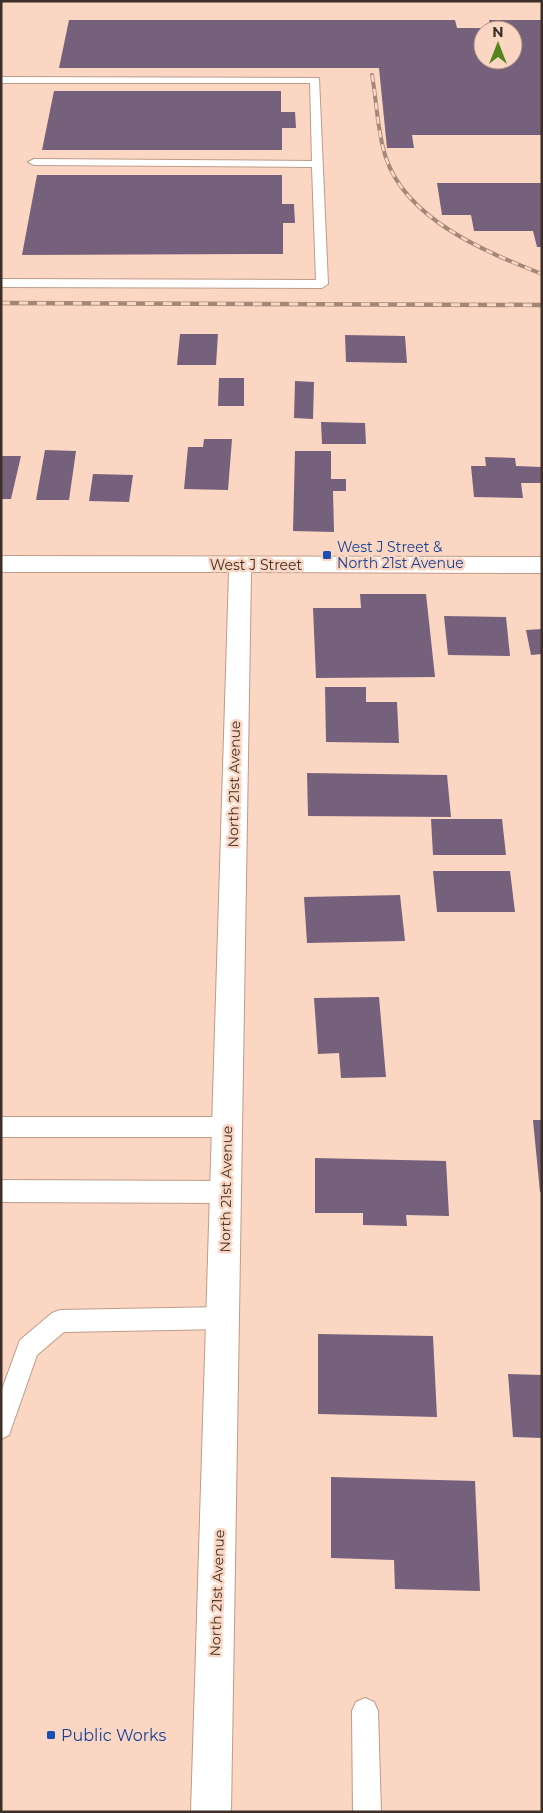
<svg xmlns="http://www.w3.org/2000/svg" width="543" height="1813" viewBox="0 0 543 1813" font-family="Montserrat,sans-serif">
  <rect width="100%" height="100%" fill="#fbd6c2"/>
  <path fill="#76617c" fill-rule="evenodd" d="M69 20H455L457 28H491L489 20H542V135H412L414 148H387L379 68H59ZM483 30H513V60H483Z
    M54 91H281V112H295L296 128H282V150H42Z
    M37 175H282V204H294L295 223H283V254L22 255Z
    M437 183H542V247H537L533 231H474L471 215H442Z
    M180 334H218L216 365H177Z
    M345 335 405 336 407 363 346 362Z
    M219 378H244V406H218Z
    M295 381 314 382 313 419 294 418Z
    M321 422 365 423 366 444H322Z
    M204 439H232L228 490 184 489 188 447H203Z
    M45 450 76 451 69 500H36Z
    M295 451H331V479H346V491H333L334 532 293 531Z
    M1 456H21L11 499H1Z
    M485 457 515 458 516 466 541 467 542 483H521L523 498 474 497 471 466H486Z
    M93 474 133 475 129 502 89 501Z
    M360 594H426L435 677 316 678 313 608H361Z
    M444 616 506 617 510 656 448 655Z
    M542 629V654L531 655 526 630Z
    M325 687H366V702H397L399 743 326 742Z
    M307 773 447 775 451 817 308 816Z
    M431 819H502L506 855H433Z
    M433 871H510L515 912H437Z
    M400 895 405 941 307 943 304 897Z
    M379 997 386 1077 341 1078 339 1053 318 1054 314 998Z
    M533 1120H542V1192H540Z
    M315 1158 446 1161 449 1216 406 1215 407 1226 363 1225V1213H315Z
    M318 1334 433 1336 437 1417 318 1414Z
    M508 1374 542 1375V1438L513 1437Z
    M331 1477 475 1481 480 1591 395 1589 394 1560 331 1558Z"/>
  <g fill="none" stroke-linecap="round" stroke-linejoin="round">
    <g stroke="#be9c88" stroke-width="2">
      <path id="lane" d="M1 77 319 78 328 284 322 288 1 287V279L316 280 312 167 34 165 28 162 34 159 312 161 310 83H1Z
        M1 1117H226L233 1120 236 1127 233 1134 226 1137H1Z
        M1 1180 225 1181 233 1184 236 1192 233 1200 225 1203 1 1202Z
        M224 1307 232 1310 235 1318 232 1326 224 1329 64 1332 37 1355 9 1435 1 1439V1392L20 1340 52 1313 60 1310Z
        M365 1698 374 1702 378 1711 381 1812H353L352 1711 356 1702Z"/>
    </g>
    <g stroke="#be9c88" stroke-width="2">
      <path id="street" d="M1 556 542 557V573L251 572 231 1812H191L229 572H1Z"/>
    </g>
    <use href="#lane" fill="#fff" fill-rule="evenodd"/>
    <use href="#street" fill="#fff" fill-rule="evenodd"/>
    <g stroke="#a3887a" stroke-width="4">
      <path id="rail-far1" d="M372 75C377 102 377 132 386 158 407 220 486 252 542 274"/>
    </g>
    <g stroke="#a3887a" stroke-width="4.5">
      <path id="rail" d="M1 303 542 305"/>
    </g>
    <use href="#rail-far1" stroke="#fbd6c2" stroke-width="2.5" stroke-dasharray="7" stroke-linecap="butt"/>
    <use href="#rail" stroke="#fbd6c2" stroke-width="3" stroke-dasharray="9" stroke-linecap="butt"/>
  </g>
  <g fill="#1a4fb4" stroke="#fbd6c2" stroke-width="2">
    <rect x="322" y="550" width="10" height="10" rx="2.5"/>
    <rect x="46" y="1730" width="10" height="10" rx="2.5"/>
  </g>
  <g text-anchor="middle" stroke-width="5" stroke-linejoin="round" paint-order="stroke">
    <g font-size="14" fill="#164399" stroke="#fbd6c2" text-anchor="start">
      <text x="337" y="552">West J Street &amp;<tspan x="337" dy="16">North 21st Avenue</tspan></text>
    </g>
    <g font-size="14" fill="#3d2f27" stroke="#fbd6c2">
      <text x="256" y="570">West J Street</text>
      <text transform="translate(234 784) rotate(-89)" y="5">North 21st Avenue</text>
      <text transform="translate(226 1189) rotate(-89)" y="5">North 21st Avenue</text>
      <text transform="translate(217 1593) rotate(-88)" y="5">North 21st Avenue</text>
    </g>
    <g font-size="16" fill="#164399" stroke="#fbd6c2" text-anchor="start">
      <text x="61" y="1741">Public Works</text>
    </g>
  </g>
  <rect width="543" height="1813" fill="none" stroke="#3d2f27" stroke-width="5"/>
  <g transform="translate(498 45)"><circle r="24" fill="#fbd6c2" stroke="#af9384"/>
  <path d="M0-4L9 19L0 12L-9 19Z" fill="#52851b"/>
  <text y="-8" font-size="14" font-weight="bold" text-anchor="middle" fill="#3d2f27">N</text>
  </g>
</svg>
